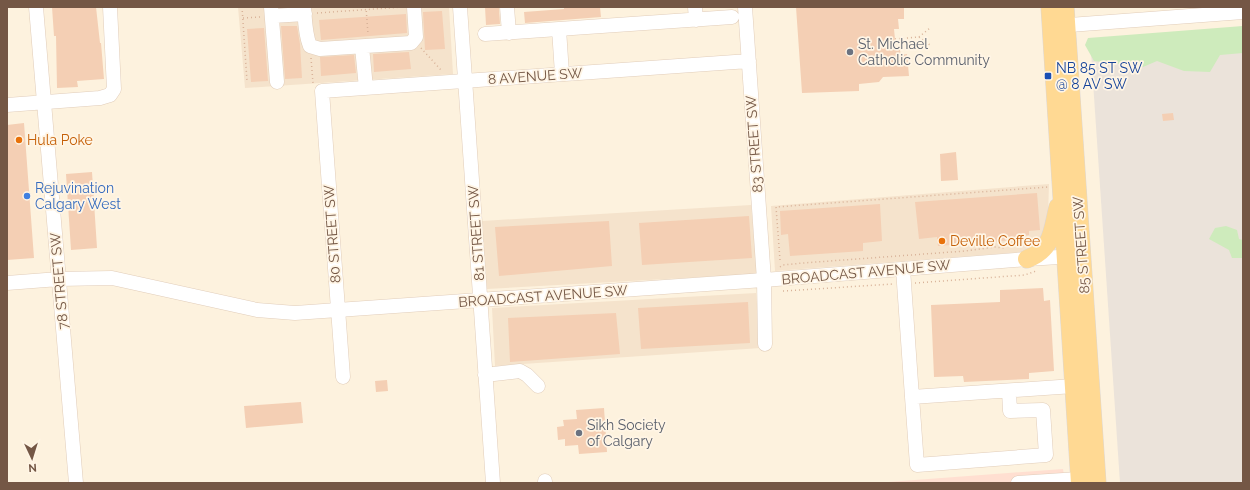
<svg xmlns="http://www.w3.org/2000/svg" width="1250" height="490" viewBox="0 0 1250 490" font-family="Raleway,sans-serif">
  <rect width="100%" height="100%" fill="#fdf2de"/>
  <path fill="#f5e3cc" d="M238 7H449L453 74 245 88Z
    M1049 184 1047 250 775 271 771 206Z
    M751 205 757 274 487 289 482 221Z
    M756 293 761 348 495 366 492 308Z"/>
  <path fill="#ffdfd1" d="M1063 469 1065 483H875Z"/>
  <path fill="#ebe3da" d="M1243 26V483H1120L1091 52Z"/>
  <path fill="#ceebbc" d="M1243 26V53L1220 55 1210 72 1184 71 1157 61 1143 67 1094 61 1085 45 1088 38Z
    M1226 226 1237 230 1239 239 1243 240V258H1232L1229 250 1209 239 1215 228Z"/>
  <path fill="#f4cfb4" d="M52 7H96L100 43H101L104 79 77 81 78 87 57 88 56 36H54Z
    M485 7H499L500 24 486 25Z
    M564 7H600L601 17 525 23 524 12 564 9Z
    M796 7H904V19H898L899 29H894L896 50H900L901 55 907 54 909 76 883 77 879 82 859 84V91L802 93Z
    M442 11 445 49 425 50 423 12Z
    M406 14 407 33 321 40 319 20Z
    M281 26H297L300 44 302 78 285 79Z
    M264 28 268 81 251 82 247 29Z
    M409 52 411 69 374 72 373 54Z
    M354 55 356 73 321 76 320 57Z
    M1173 113 1174 120 1163 121 1162 114Z
    M24 123 34 258 7 260V125Z
    M956 152 958 180 941 181 940 154Z
    M92 172 97 248 71 250 66 174Z
    M1037 193 1040 230 1029 231V235L1025 236 1026 239 938 246 937 237 919 239 915 202Z
    M880 204 882 241 863 243V251L790 256 788 234 781 235 780 211Z
    M749 216 752 258 642 265 639 223Z
    M609 221 612 266 499 276 495 227Z
    M1043 288 1044 301 1050 300 1054 371 1029 373V379L964 382 963 376 934 377 931 305 1000 302V290Z
    M748 302 750 343 641 349 638 308Z
    M616 313 620 354 510 362 508 318Z
    M387 380 388 391 376 392 375 381Z
    M301 402 303 423 246 428 244 406Z
    M604 408 607 452 579 454 578 445 565 446V439L558 440 557 427 564 426 563 420 577 419 576 410Z"/>
  <g fill="none" stroke-linecap="round" stroke-linejoin="round">
    <g stroke="#e1cdba" stroke-width="15">
      <path id="minor" d="M36 7 76 483
        M271 7 277 82
        M304 7C305 20 305 34 310 46L320 49 411 43 416 37 414 7
        M460 7 493 483
        M507 7 509 33
        M695 7 696 20
        M745 7 764 280 765 344
        M272 16 305 14
        M1056 26 1243 12
        M559 29 562 74
        M485 34 732 17
        M362 47 366 88
        M7 105 100 98 110 95 114 89 110 7
        M903 269 912 397 1074 386
        M7 283 59 279 112 278 257 310 295 313 764 280 1027 259 1075 256
        M485 375 520 371 527 375 538 386
        M343 377 322 91 749 61
        M912 397 917 465 1046 455 1043 410 1010 411 1009 391
        M545 483V481
        M1018 483 1079 479"/>
    </g>
    <g stroke="#ded7d2" stroke-width="19">
      <path id="major" d="M1050 7 1080 483
        M1065 7 1097 483
        M1027 259C1053 249 1052 231 1058 207"/>
    </g>
    <path stroke="#d8b298" stroke-width="1.5" stroke-dasharray="1 3" stroke-linecap="butt" d="M242 7 247 81
      M366 7 368 34
      M317 13 403 7
      M243 18 260 17
      M919 37 930 45
      M895 39 919 37 930 28
      M421 48 441 70
      M311 58 313 83
      M780 260 776 207 1048 187
      M780 267 783 265 803 263 965 251 995 247 1004 248
      M915 283 1025 275 1036 271
      M783 291 893 284"/>
    <use href="#minor" stroke="#fff" stroke-width="14"/>
    <use href="#major" stroke="#ffd993" stroke-width="18"/>
  </g>
  <g fill="#6b7280" stroke="#fff5e5" stroke-width="1.5">
    <circle cx="850" cy="52" r="4"/>
    <circle cx="579" cy="433" r="4"/>
  </g>
  <rect fill="#1a4fb4" stroke="#fff5e5" stroke-width="1.5" x="1044" y="72" width="8" height="8" rx="2"/>
  <g fill="#e8710a" stroke="#fff5e5" stroke-width="1.5">
    <circle cx="19" cy="140" r="4"/>
    <circle cx="942" cy="241" r="4"/>
  </g>
  <circle fill="#3f7fe0" stroke="#fff5e5" stroke-width="1.5" cx="27" cy="196" r="4"/>
  <g text-anchor="middle" stroke-width="3.5" stroke-linejoin="round" paint-order="stroke">
    <g font-size="14" fill="#5b616d" stroke="#fff5e5" text-anchor="start">
      <text x="858" y="49">St. Michael<tspan x="858" dy="16">Catholic Community</tspan></text>
      <text x="587" y="430">Sikh Society<tspan x="587" dy="16">of Calgary</tspan></text>
    </g>
    <g font-size="14" fill="#164399" stroke="#fff5e5" text-anchor="start">
      <text x="1056" y="73">NB 85 ST SW<tspan x="1056" dy="16">@ 8 AV SW</tspan></text>
    </g>
    <g font-size="14" fill="#745745" stroke="#fff5e5">
      <text transform="translate(535 76) rotate(-4)" y="5">8 AVENUE SW</text>
      <text transform="translate(754 144) rotate(-94)" y="5">83 STREET SW</text>
      <text transform="translate(476 233) rotate(-94)" y="5">81 STREET SW</text>
      <text transform="translate(332 234) rotate(-94)" y="5">80 STREET SW</text>
      <text transform="translate(1081 245) rotate(-94)" y="5">85 STREET SW</text>
      <text transform="translate(866 272) rotate(-5)" y="5">BROADCAST AVENUE SW</text>
      <text transform="translate(59 281) rotate(-95)" y="5">78 STREET SW</text>
      <text transform="translate(543 296) rotate(-4)" y="5">BROADCAST AVENUE SW</text>
    </g>
    <g font-size="14" fill="#c56008" stroke="#fff5e5" text-anchor="start">
      <text x="27" y="145">Hula Poke</text>
      <text x="950" y="246">Deville Coffee</text>
    </g>
    <g font-size="14" fill="#366cbe" stroke="#fff5e5" text-anchor="start">
      <text x="35" y="193">Rejuvination<tspan x="35" dy="16">Calgary West</tspan></text>
    </g>
  </g>
  <rect width="1250" height="490" fill="none" stroke="#745745" stroke-width="16"/>
  <g transform="translate(32 458) rotate(176)" stroke="#fff5e5" stroke-width="3" paint-order="stroke">
  <path d="M0-3L7 15L0 10L-7 15Z" fill="#745745"/>
  <text y="-6" font-size="11" font-weight="bold" text-anchor="middle" fill="#745745">N</text>
  </g>
</svg>
